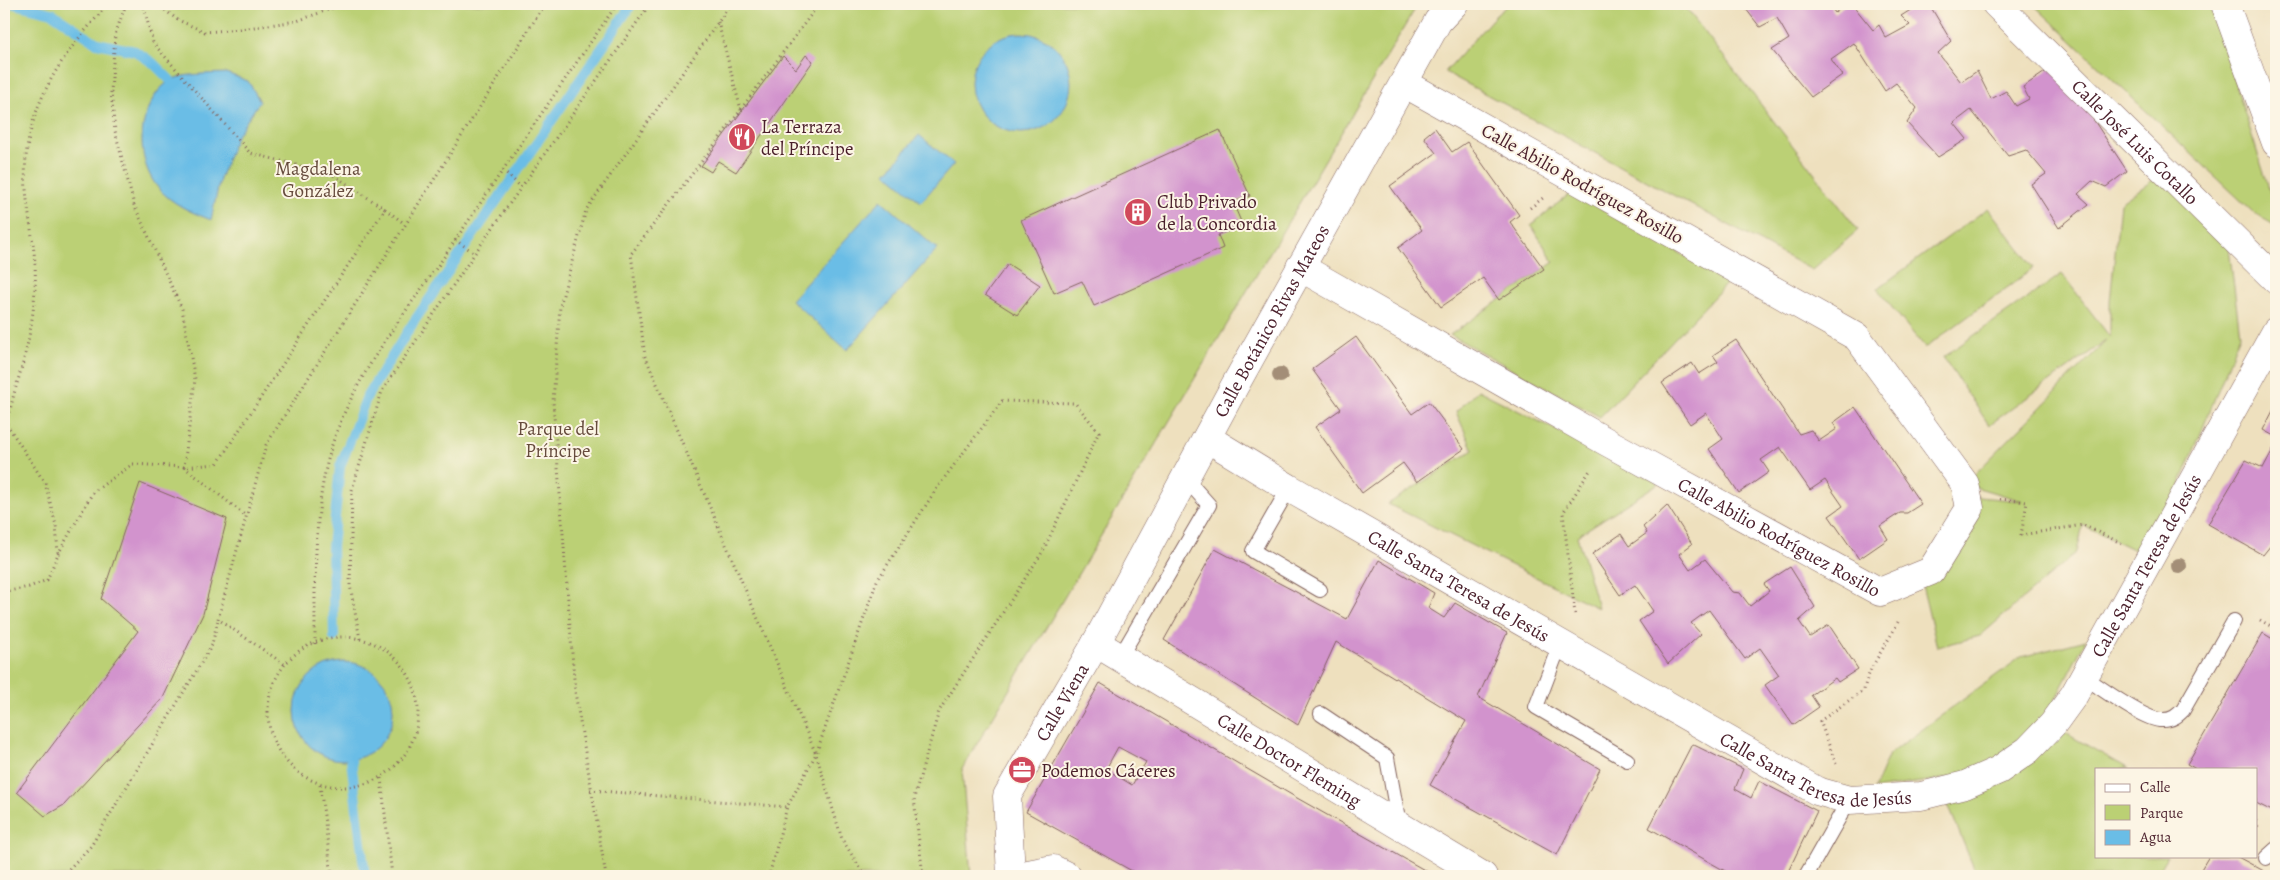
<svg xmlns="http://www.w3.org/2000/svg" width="2280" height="880" viewBox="0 0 2280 880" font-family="Alegreya,serif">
  <rect width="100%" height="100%" fill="#fcf5e5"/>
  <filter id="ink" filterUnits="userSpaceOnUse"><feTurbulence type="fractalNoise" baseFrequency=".02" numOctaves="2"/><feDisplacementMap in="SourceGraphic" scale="10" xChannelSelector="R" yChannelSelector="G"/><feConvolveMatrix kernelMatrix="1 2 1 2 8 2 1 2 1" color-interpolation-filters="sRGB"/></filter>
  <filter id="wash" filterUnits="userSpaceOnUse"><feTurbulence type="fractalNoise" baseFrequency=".0096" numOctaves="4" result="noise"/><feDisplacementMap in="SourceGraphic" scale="20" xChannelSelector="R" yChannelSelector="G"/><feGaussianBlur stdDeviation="1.12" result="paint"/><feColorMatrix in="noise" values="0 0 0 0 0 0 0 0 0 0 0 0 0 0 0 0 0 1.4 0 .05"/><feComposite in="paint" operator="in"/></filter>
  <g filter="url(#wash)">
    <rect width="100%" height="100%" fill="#eee0be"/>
    <path fill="#bbd074" stroke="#827850" d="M4 4H1418L962 769 971 876H4Z
      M1509 4H1683L1858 230 1812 270 1445 72 1495 16Z
      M2033 4H2210L2276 211V226L2255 214Z
      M2166 171 2227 231 2240 335 2151 558 2083 525 2077 552 1980 636 1937 647 1920 577 1967 496 2023 501 1965 484 2107 340 1989 425 1943 357 2062 274 2110 337V302L2120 203Z
      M1572 192 1729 281 1600 417 1450 335 1554 262 1531 225Z
      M1988 208 2034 268 1925 348 1877 289Z
      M1478 390 1659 483 1577 536 1598 608 1388 504 1473 450 1456 412Z
      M2086 640 2044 721 2129 769H2096V856H2168L2156 876H1977L1942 790 1948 778 1874 789 1889 754 2021 657Z"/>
    <path fill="#6abde6" stroke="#5a6e88" d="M971 83a50 50 0 1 1 100 0a50 50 0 1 1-100 0Z
      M226 73 248 81 260 101 236 137 220 179 211 220C194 213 178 207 164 194 133 166 135 106 169 81 181 73 211 74 226 73Z
      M919 135 954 164 921 202 886 173Z
      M881 200 937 249 847 350 791 300Z
      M295 711a49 49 0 1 1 98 0a49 49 0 1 1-98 0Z"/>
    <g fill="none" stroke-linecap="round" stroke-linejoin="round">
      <path stroke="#6abde6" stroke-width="10" d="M14 4 52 13 97 43 135 51 153 63 170 80
        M334 637 332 547 340 467 367 396 415 320 632 4
        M351 760 365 876"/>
    </g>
    <g id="blocks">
      <path fill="#d293cd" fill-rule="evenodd" d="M1742 4H1829L1835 13 1846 4H1852L1873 30 1879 25 1886 38 1910 25 1901 16 1920 4H1929L1951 41 1938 53 1961 82 1977 71 1991 99 2006 91 2016 106 2029 99 2023 87 2057 64 2127 171 2106 187 2092 181 2078 194 2089 204 2059 228 2031 184 2046 174 2026 150 2008 156 1971 110 1954 123 1967 139 1938 157 1907 123 1917 108 1896 83 1885 91 1854 43 1831 59 1842 75 1811 97 1772 50 1789 39 1777 18 1760 27Z
        M806 55 813 61 736 172 718 161 711 172 701 166 783 56 796 69Z
        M1435 128 1452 152 1467 142 1519 215 1510 222 1544 269 1499 300 1483 278 1441 307 1398 248 1422 230 1390 186 1436 153 1424 137Z
        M1220 130 1250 196 1233 203 1242 224 1218 235 1223 248 1094 306 1082 281 1054 293 1021 220Z
        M1008 264 1040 285 1017 315 985 295Z
        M1356 337 1412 414 1429 402 1464 449 1417 482 1403 463 1362 493 1315 427 1341 409 1312 369Z
        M1736 340 1799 434 1811 430 1819 441 1837 429 1833 423 1855 407 1921 504 1907 513H1900L1880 526 1888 539 1859 559 1829 516 1843 506 1825 480 1810 490 1780 447 1761 460 1769 472 1739 493 1709 449 1723 439 1706 413 1690 424 1662 383 1692 363 1699 374 1718 362 1713 355Z
        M2276 405V437L2263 430Z
        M2276 444V548L2271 545 2263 555 2208 524 2246 460 2263 468Z
        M140 483 227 519 203 614 163 698 64 805 45 816 17 792 138 631 101 599Z
        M1667 505 1692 544 1679 554 1690 570 1705 559 1732 592 1740 593 1750 606 1769 591 1764 584 1790 567 1815 607 1799 621 1810 637 1829 625 1858 669 1838 682 1835 678 1811 695 1819 707 1793 725 1765 685 1779 675 1760 648 1745 659 1709 610 1691 623 1701 634 1668 664 1639 621 1653 611 1635 585 1620 595 1592 554 1621 534 1629 546 1647 533 1643 527Z
        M1215 549 1347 619 1379 560 1434 593 1428 608 1444 618 1455 603 1507 633 1478 697 1600 769 1557 855 1430 785 1466 721 1336 642 1298 725 1164 640Z
        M2263 633 2276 641V813L2256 803V769H2196L2187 764Z
        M1100 683 1297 798 1435 876H1141L1026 812ZM1118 747 1146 762 1132 785 1106 769Z
        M1692 744 1743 769 1735 789 1751 798 1759 781 1817 811 1786 876H1734L1649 828Z
        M2209 856H2236L2273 876H2197Z"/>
    </g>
  </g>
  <g filter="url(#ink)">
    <use href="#blocks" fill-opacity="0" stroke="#83635e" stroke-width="1"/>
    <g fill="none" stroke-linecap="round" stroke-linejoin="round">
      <g stroke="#83635e" stroke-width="16">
        <path id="lane" d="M1289 488 1253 551 1320 590
          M1560 644 1536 707 1627 760
          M1120 657 1209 505 1185 478
          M2084 677C2100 687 2146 722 2163 720 2172 720 2177 716 2183 710L2234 621
          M1321 714 1387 758 1399 824
          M2266 858 2276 849
          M1811 876 1807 874 1849 800"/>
      </g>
      <g stroke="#83635e" stroke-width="29">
        <g id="street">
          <path id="s1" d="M1996 4 2276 280"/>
          <path d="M2225 4 2276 143"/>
          <path id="s2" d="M1300 267 1607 442 1880 592 1931 571 1970 508 1965 484 1857 337 1404 83"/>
          <path id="s3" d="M1207 438 1289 488 1817 791 1849 800 1921 796 1965 785 1999 770 2028 750 2053 724 2074 695 2276 331"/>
          <path id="s4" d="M1096 643 1483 876"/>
          <path id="s5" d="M1011 876 1007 796 1096 643 1234 387 1438 21 1454 4"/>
          <path d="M1018 876 1053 869 1067 876"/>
        </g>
      </g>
      <path stroke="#83635e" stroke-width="3" stroke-dasharray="1 4" stroke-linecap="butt" d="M126 4 115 35 111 92 115 131 134 205 182 309 195 379 184 467 246 516
        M157 4 178 20 205 32 240 29 297 21 344 4
        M718 22 741 110 631 254 645 356 816 754 787 807 769 876
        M741 109 819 4
        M503 170 521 187
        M1530 208 1543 198
        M385 209 405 224
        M455 240 475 253
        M4 420 45 483 56 525 58 554 47 580 29 587 4 592
        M4 426C9 415 12 402 15 390 28 349 37 307 35 263 32 222 20 184 28 143 38 87 71 44 109 4
        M2000 499 2027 502 2021 535 2083 525 2121 543
        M58 554 93 492 133 464 184 467 217 464 385 209 332 174 250 153 153 43 143 4
        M1575 614 1563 513 1591 469
        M2260 620 2276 629
        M268 712a75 75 0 1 1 150 0a75 75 0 1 1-150 0Z
        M360 639 350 585 352 490 382 391 475 253 650 4
        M315 644C315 580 313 507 332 445 354 376 403 316 444 257 501 172 559 88 617 4
        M284 664 218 619 266 445 545 4
        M1836 764 1820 721 1864 690C1868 667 1889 642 1899 620
        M381 778 392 876
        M320 785 332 876
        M590 790 787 807
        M2256 821 2259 830
        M62 876 91 846 212 645 218 619
        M606 876 575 692 553 402 560 306 586 210 731 4
        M865 876 842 839 816 754 877 581 939 485 1002 401 1075 403 1099 432 1043 551 939 711 914 798 923 876"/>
      <use href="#lane" stroke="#fff" stroke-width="14"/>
      <use href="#street" stroke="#fff" stroke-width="28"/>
    </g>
    <g fill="#a38e77">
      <circle cx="1280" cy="375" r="8"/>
      <circle cx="2179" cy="566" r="8"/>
    </g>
  </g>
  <defs>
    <g id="restaurant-disc" transform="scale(1.4375)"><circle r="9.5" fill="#d1495b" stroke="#fcf5e5"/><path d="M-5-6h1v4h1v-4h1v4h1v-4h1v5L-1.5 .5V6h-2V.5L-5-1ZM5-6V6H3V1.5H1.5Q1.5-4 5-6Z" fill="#fff"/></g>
    <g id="building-disc" transform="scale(1.4375)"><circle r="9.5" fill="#d1495b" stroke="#fcf5e5"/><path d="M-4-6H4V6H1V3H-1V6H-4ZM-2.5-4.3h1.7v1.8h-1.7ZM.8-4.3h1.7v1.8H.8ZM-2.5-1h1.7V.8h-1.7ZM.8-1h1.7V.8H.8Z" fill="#fff"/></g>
    <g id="office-disc" transform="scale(1.4375)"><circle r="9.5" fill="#d1495b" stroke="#fcf5e5"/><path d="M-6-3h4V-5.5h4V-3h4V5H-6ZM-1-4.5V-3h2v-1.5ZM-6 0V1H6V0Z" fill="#fff"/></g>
  </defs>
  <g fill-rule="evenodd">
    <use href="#restaurant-disc" x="742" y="137"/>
    <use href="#building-disc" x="1138" y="212"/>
    <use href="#office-disc" x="1022" y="770"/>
  </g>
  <g text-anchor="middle" stroke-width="4" stroke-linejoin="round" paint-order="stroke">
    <g font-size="19" fill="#4a1f2b" stroke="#fcf5e5" text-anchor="start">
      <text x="761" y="133">La Terraza<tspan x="761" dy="22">del Príncipe</tspan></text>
      <text x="1157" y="208">Club Privado<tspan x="1157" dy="22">de la Concordia</tspan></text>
      <text x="1041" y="777">Podemos Cáceres</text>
    </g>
    <g font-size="19" fill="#4a1f2b" stroke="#fcf5e5">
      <text dy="7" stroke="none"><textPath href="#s1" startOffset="196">Calle José Luis Cotallo</textPath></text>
      <text transform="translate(1583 183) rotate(29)" y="7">Calle Abilio Rodríguez Rosillo</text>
      <text dy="7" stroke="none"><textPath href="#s5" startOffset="624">Calle Botánico Rivas Mateos</textPath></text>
      <text dy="7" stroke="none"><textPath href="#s2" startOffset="550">Calle Abilio Rodríguez Rosillo</textPath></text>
      <text dy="7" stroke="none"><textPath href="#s3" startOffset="1148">Calle Santa Teresa de Jesús</textPath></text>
      <text dy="7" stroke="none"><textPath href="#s3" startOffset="292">Calle Santa Teresa de Jesús</textPath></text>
      <text dy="7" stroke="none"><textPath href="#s5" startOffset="189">Calle Viena</textPath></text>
      <text dy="7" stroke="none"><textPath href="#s4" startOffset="226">Calle Doctor Fleming</textPath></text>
      <text dy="7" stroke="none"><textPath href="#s3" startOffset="698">Calle Santa Teresa de Jesús</textPath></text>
    </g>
    <g font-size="19" fill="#664b3d" stroke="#fcf5e5">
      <text x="318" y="175">Magdalena<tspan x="318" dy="22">González</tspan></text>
      <text x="558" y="435">Parque del<tspan x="558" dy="22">Príncipe</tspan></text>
    </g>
  </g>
  <rect width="2280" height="880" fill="none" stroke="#fcf5e5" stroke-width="20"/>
  <rect x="2095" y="768" width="162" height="90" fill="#fcf5e5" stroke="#b59f9b"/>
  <rect x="2105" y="784" width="25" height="8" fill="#ffffff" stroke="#b59f9b"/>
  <text x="2140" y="792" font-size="15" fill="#4a1f2b">Calle</text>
  <rect x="2105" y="805" width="25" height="15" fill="#bbd074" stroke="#b59f9b"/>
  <text x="2140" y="818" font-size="15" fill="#4a1f2b">Parque</text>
  <rect x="2105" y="830" width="25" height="15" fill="#6abde6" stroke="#b59f9b"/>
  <text x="2140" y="842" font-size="15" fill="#4a1f2b">Agua</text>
</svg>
